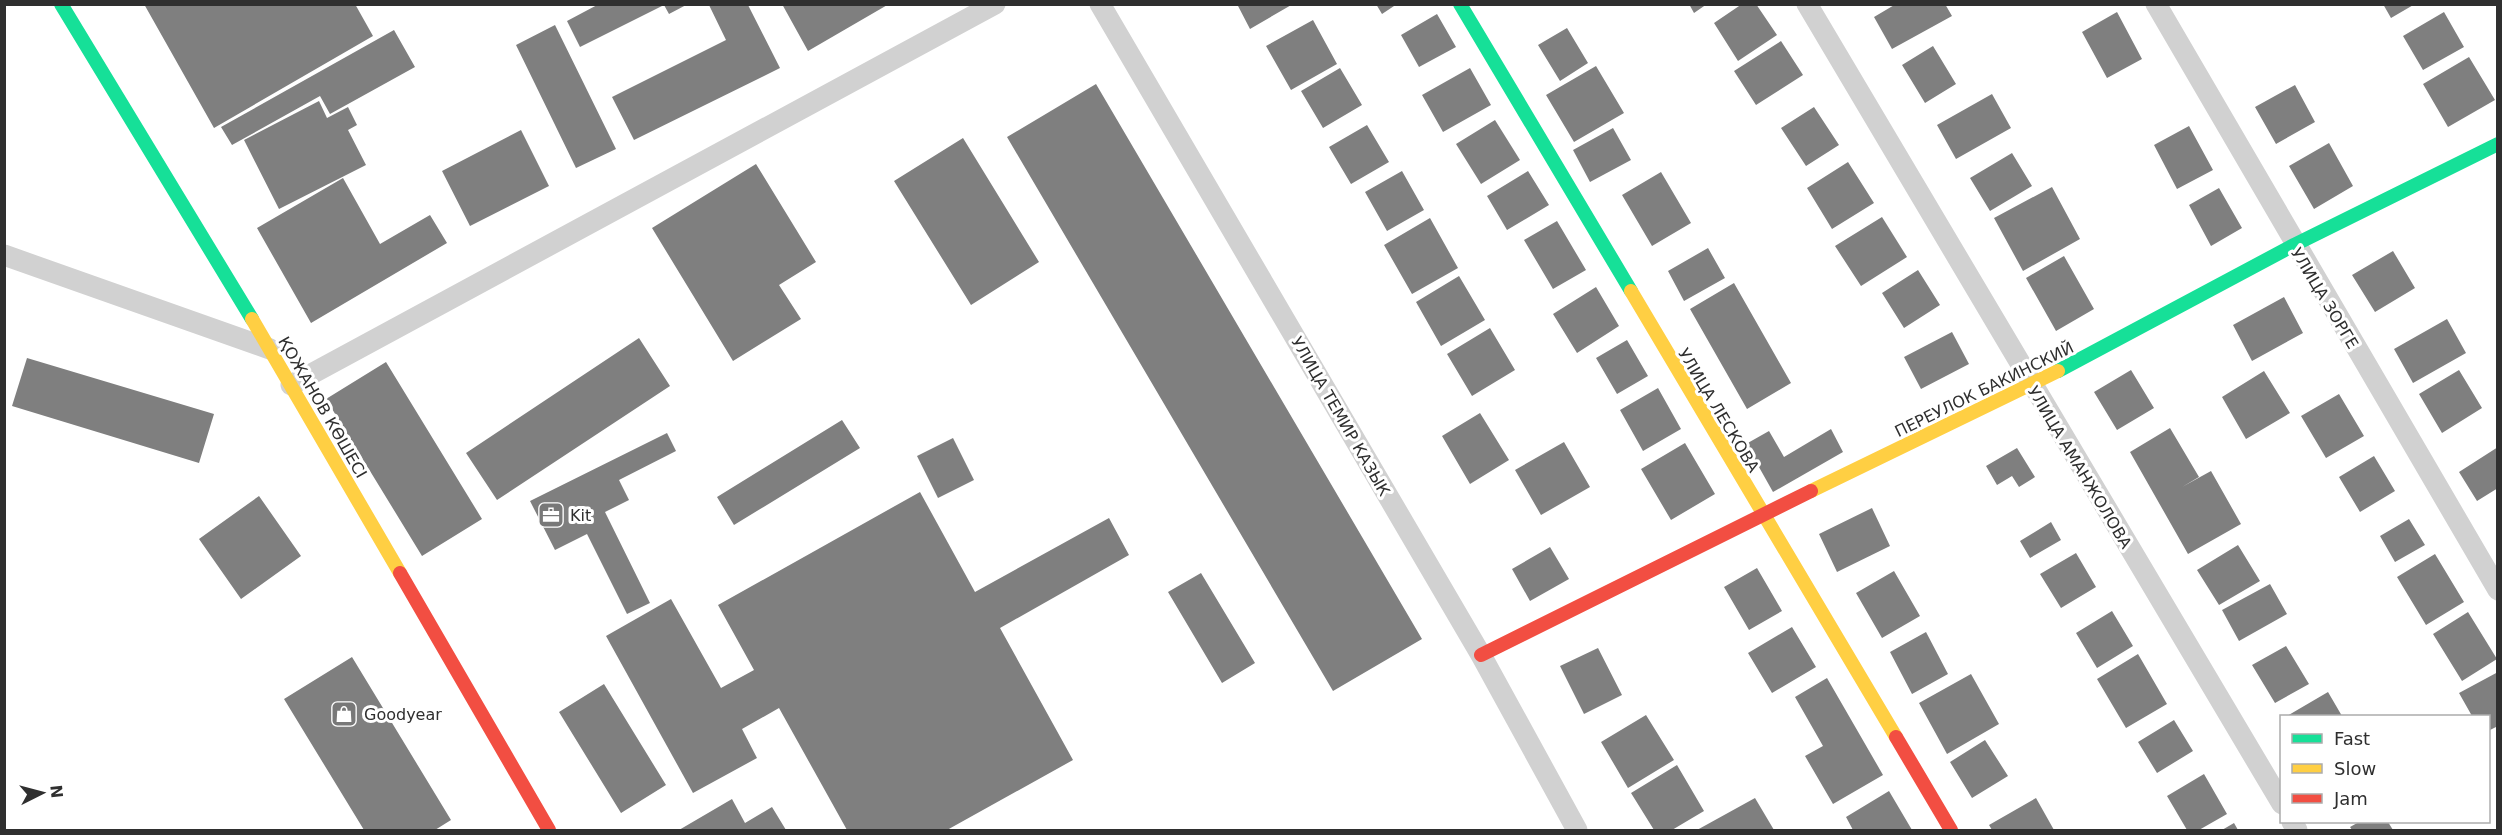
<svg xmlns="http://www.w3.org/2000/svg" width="2502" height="835" viewBox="0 0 2502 835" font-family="'DejaVu Sans',sans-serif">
  <rect width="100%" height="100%" fill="#fff"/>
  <path fill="#7f7f7f" d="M144 4H355L373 36 214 128Z
    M599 4H688L669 14 664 5 580 47 567 21Z
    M782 4H889L808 51Z
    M1237 4H1293L1250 29Z
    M1376 4H1397L1382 14Z
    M1689 4H1707L1694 13Z
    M1742 4H1756L1777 35 1738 61 1714 23Z
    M1896 4H1945L1952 16 1892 49 1874 17Z
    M2383 4H2415L2391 18Z
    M709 5H748L780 68 634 140 612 97 726 40Z
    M2117 12 2142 59 2107 78 2082 32Z
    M2444 12 2464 47 2423 70 2403 36Z
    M1437 14 1456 47 1419 67 1401 35Z
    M1313 20 1337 64 1291 90 1266 46Z
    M555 25 616 149 576 168 516 45Z
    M1567 28 1588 63 1560 81 1538 45Z
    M394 30 415 67 330 114 320 96 232 145 221 127Z
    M1781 41 1803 75 1756 105 1734 71Z
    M1933 46 1956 84 1925 103 1902 65Z
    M2469 57 2495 100 2448 127 2423 84Z
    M1596 66 1624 113 1574 142 1546 95Z
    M1340 68 1362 105 1323 128 1301 91Z
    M1470 68 1491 105 1443 132 1422 95Z
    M1096 84 1422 639 1333 691 1007 137Z
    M2295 85 2315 122 2276 144 2255 107Z
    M1992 94 2011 128 1956 159 1937 125Z
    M319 101 327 118 348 107 357 125 348 130 366 165 279 209 244 140Z
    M1814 107 1839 145 1806 166 1781 128Z
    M1495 120 1520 160 1481 184 1456 144Z
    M1367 125 1389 162 1351 184 1329 147Z
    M2189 126 2213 170 2177 189 2154 145Z
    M1613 128 1631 160 1590 182 1573 150Z
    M521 130 549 186 470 226 442 171Z
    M963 138 1039 262 971 305 894 181Z
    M2329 143 2353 186 2314 209 2289 166Z
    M2012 153 2032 186 1990 211 1970 178Z
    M1848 162 1874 203 1832 229 1807 188Z
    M756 164 816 262 779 285 801 319 733 361 652 228Z
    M1402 171 1424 210 1387 231 1365 192Z
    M1528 171 1549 205 1507 230 1487 196Z
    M1661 172 1691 223 1652 246 1622 195Z
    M343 178 380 244 430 215 447 243 311 323 257 228Z
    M2052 187 2080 239 2023 271 1994 218Z
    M2219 188 2242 228 2211 246 2189 205Z
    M1882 217 1907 257 1861 286 1835 246Z
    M1430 218 1458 268 1412 294 1384 245Z
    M1557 221 1586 270 1553 289 1524 240Z
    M1708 248 1725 278 1684 301 1668 271Z
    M2393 251 2415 288 2375 312 2352 275Z
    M2064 256 2094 309 2056 331 2026 278Z
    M1918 270 1940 305 1904 328 1882 293Z
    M1459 276 1485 320 1441 346 1416 302Z
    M1734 283 1791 383 1747 409 1690 309Z
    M1596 287 1619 326 1577 353 1553 314Z
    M2284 297 2303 333 2252 361 2233 325Z
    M2447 319 2466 353 2413 383 2394 349Z
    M1490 328 1515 370 1472 396 1447 354Z
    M1952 332 1969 364 1921 389 1904 357Z
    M639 338 670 386 497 500 466 453Z
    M1627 340 1648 376 1617 394 1596 358Z
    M27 358 214 414 199 463 12 406Z
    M386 362 482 519 422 556 326 399Z
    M2131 370 2154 408 2117 430 2094 392Z
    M2459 370 2482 408 2442 433 2419 394Z
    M2264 371 2290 413 2246 439 2222 397Z
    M1658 388 1681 429 1643 451 1620 410Z
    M2339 394 2364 436 2326 458 2301 416Z
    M1480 413 1509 460 1470 484 1442 436Z
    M842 420 860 448 734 525 717 497Z
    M2170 428 2199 477 2182 487 2211 471 2241 524 2188 554 2130 452Z
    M1831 429 1843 452 1773 492 1746 444 1769 431 1784 457Z
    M667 433 676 451 619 480 629 500 605 512 650 603 627 614 587 534 555 550 530 501Z
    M953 438 974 480 938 498 917 456Z
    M1564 442 1590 487 1541 515 1515 470Z
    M1685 443 1715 494 1671 520 1641 469Z
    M2498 447V488L2477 501 2459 472Z
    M2017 448 2035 477 2019 487 2012 476 1997 485 1986 466Z
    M2374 456 2395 491 2360 512 2339 477Z
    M920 492 975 592 1109 518 1129 555 1000 628 1073 760 947 830H847L779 708 742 729 757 758 693 793 606 636 671 599 721 688 754 670 718 605Z
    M259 496 301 556 241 599 199 539Z
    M1872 508 1890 546 1837 572 1819 534Z
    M2409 519 2425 545 2395 562 2380 536Z
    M2051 522 2061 540 2030 558 2020 541Z
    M2238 545 2260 581 2219 605 2197 570Z
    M1550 547 1569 579 1530 601 1512 569Z
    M2076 553 2096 587 2061 608 2040 574Z
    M2435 554 2464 602 2426 625 2397 577Z
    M1757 568 1782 611 1749 630 1724 587Z
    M1894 571 1920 616 1882 638 1856 593Z
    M1201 573 1255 663 1222 683 1168 592Z
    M2270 584 2287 614 2239 641 2222 610Z
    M2112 611 2133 646 2097 668 2076 633Z
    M2468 612 2497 659 2462 681 2433 634Z
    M1792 627 1816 667 1772 693 1748 653Z
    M1926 632 1948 674 1912 694 1890 652Z
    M2286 646 2309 684 2275 703 2252 665Z
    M1598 648 1622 695 1584 714 1560 666Z
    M2138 654 2167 704 2126 728 2097 679Z
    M352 657 451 820 435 830H364L284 699Z
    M2498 672V726L2488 731V716H2472L2459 693Z
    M1971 674 1999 724 1947 754 1919 703Z
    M1827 678 1883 775 1833 804 1805 756 1823 746 1795 697Z
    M604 684 666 785 621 813 559 712Z
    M2328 692 2342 716H2287Z
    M1646 715 1674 760 1628 788 1601 742Z
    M2174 720 2193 751 2157 773 2138 742Z
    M1985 740 2008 776 1972 798 1950 762Z
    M1677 765 1704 811 1672 830H1654L1631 793Z
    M2204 774 2227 814 2199 830H2187L2167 796Z
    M1889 791 1912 830H1853L1846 817Z
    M1755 798 1774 830H1697Z
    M2036 798 2054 830H1992L1989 825Z
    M732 799 745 823 772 807 786 830H679Z
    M2359 822H2388L2393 830H2352L2350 827Z
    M2234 823 2238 830H2222Z"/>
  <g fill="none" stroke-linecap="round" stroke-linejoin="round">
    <path stroke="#d1d1d1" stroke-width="21" d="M1100 4 1481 655 1577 830
      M1807 4 2282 804
      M2156 4 2498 590
      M4 255 270 349
      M291 385 995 4
      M2292 822 2297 830"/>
    <path stroke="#16e098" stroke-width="14" d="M61 4 252 319
      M1460 4 1631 291
      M2058 371 2294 245 2498 144"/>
    <path stroke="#ffcf43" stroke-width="14" d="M1631 291 1896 737
      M252 319 400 573
      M1811 491 2058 371"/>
    <path stroke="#f24e42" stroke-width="14" d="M400 573 549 830
      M1481 655 1811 491
      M1896 737 1951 830"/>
  </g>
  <defs>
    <g id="office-square" transform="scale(1.35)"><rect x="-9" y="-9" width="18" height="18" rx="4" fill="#787878" stroke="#fff"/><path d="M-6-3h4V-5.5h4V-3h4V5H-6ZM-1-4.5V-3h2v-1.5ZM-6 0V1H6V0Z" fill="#fff"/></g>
    <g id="shop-square" transform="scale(1.35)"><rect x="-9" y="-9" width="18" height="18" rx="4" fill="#787878" stroke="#fff"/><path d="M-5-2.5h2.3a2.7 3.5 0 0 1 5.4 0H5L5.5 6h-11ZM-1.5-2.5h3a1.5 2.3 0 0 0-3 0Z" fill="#fff"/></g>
  </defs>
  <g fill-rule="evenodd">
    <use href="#office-square" x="551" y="515"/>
    <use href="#shop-square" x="344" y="714"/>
  </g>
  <g text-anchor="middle" stroke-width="6" stroke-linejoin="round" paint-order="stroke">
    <g font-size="16" fill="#2f2f2f" stroke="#fff">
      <text transform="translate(2325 298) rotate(59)" y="6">УЛИЦА ЗОРГЕ</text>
      <text transform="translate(1984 389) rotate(-26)" y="6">ПЕРЕУЛОК БАКИНСКИЙ</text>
      <text transform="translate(323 407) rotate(60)" y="6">ҚОЖАНОВ КӨШЕСІ</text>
      <text transform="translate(1719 410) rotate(59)" y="6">УЛИЦА ЛЕСКОВА</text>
      <text transform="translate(1341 416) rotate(60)" y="6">УЛИЦА ТЕМИР КАЗЫК</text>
      <text transform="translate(2080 467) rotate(59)" y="6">УЛИЦА АМАНЖОЛОВА</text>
    </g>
    <g font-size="16" fill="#2f2f2f" stroke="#fff" text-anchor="start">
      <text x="570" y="521">Kit</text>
      <text x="364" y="720">Goodyear</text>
    </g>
  </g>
  <rect width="2502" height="835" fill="none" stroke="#2f2f2f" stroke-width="12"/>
  <rect x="2280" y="715" width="210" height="108" fill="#ffffff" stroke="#acacac" stroke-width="1.5"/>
  <rect x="2292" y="734" width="30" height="9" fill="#16e098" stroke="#acacac" stroke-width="1.5"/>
  <text x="2334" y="745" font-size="18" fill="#2f2f2f">Fast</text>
  <rect x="2292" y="764" width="30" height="9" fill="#ffcf43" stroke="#acacac" stroke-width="1.5"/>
  <text x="2334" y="775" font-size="18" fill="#2f2f2f">Slow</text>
  <rect x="2292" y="794" width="30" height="9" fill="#f24e42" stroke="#acacac" stroke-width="1.5"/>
  <text x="2334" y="805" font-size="18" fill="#2f2f2f">Jam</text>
  <g transform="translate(42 793) rotate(84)" stroke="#ffffff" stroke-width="4.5" paint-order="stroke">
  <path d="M0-4.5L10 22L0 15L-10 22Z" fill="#2f2f2f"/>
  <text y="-9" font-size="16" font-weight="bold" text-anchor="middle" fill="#2f2f2f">N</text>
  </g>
</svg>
